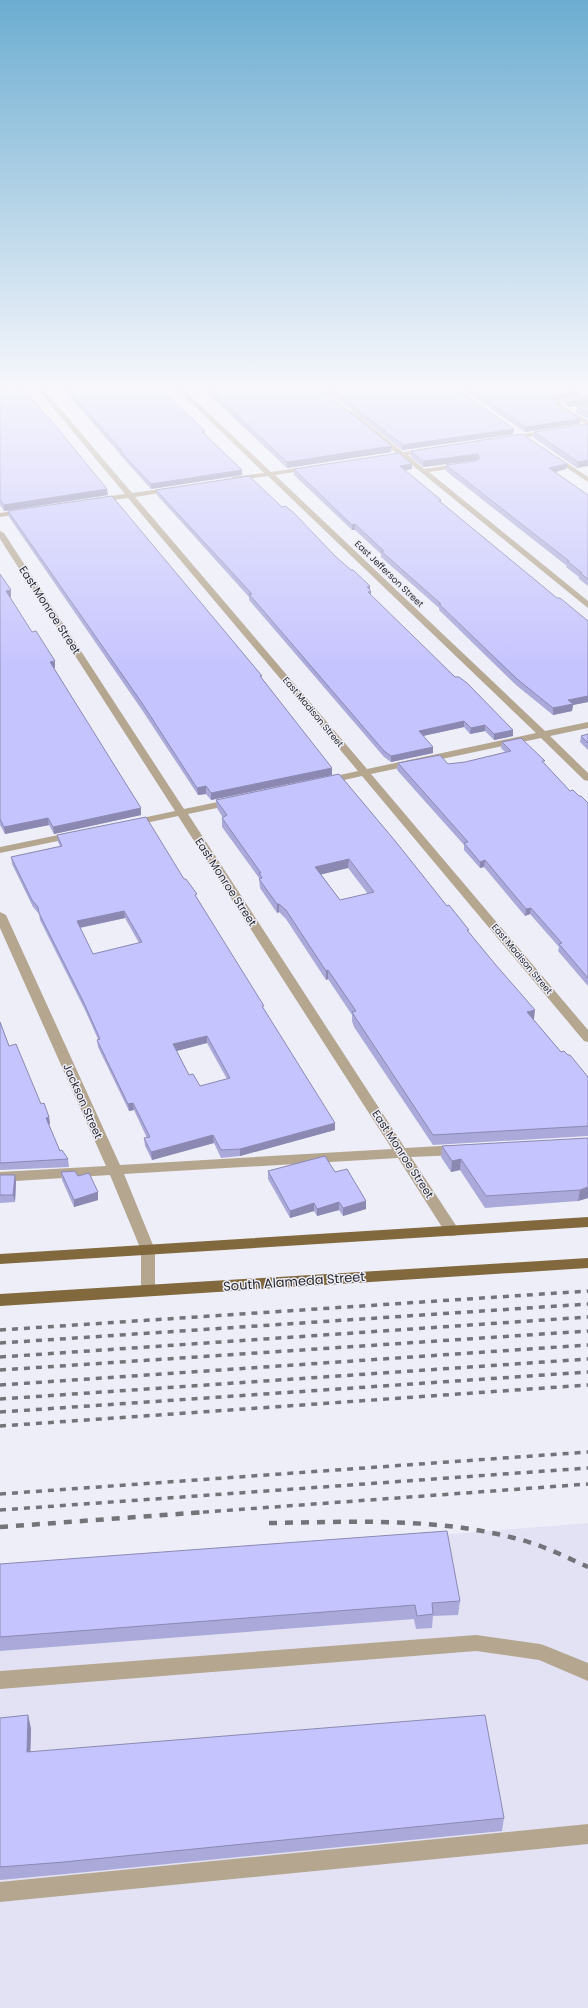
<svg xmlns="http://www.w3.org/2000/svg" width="588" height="2008" viewBox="0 0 588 2008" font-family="Poppins,sans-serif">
  <rect width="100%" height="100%" fill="#eeeef9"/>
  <path fill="#e2e2f4" d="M588 1523V2008H0V1570Z"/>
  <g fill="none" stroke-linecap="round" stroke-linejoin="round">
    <path fill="#b4a68f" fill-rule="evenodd" d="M35 386H41L132 493 176 487V491H173L135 497 367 769 536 733 268 476 232 481V477L264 473 174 386H180L271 472 312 466V470H309L275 475 545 731 588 722V728L550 736 588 773V781L584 780 541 738 371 774 588 1030V1042L584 1041 362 776 326 784 322 783 321 781 322 779 358 771 128 498 95 502V498L125 494Z
      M588 396V400L561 403 562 406 588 421V426L557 408 554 402Z
      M348 411H352L403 452 428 449V451L408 455 424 469 465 463V467H462L429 472 588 601V608L401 456 383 458V456L396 453 348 413Z
      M551 430 553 431V433L509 440 506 438 509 436Z
      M552 456H556L588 477V482L552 458Z
      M25 509 29 511 28 513 0 517V513Z
      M0 531 4 533 184 809 232 799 237 802 236 804 188 814 405 1148 458 1145 463 1147 465 1150 463 1153 458 1155 411 1157 457 1227 459 1231 457 1235 452 1236 447 1235 398 1158 124 1174 155 1250V1290L153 1294 148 1296 143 1294 141 1290V1250L110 1175 0 1182V1172L106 1166 0 928V912L6 915 120 1165 392 1149 178 816 132 826 127 823 128 821 175 811 0 539Z
      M73 832 78 835 77 837 0 853V847Z
      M476 1635 540 1644 546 1646 588 1663V1681L539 1660 476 1651 0 1689V1671Z
      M588 1824V1844L0 1902V1882Z"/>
    <path fill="#81693d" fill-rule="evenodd" d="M588 1217V1227L0 1264V1254Z
      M588 1258V1268L0 1306V1294Z"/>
    <path stroke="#73737a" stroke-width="3.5" stroke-dasharray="6 6" stroke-linecap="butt" d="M0 1330 588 1291
      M0 1343 588 1304
      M0 1357 588 1317
      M0 1370 588 1331
      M0 1385 588 1345
      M0 1399 588 1359
      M0 1412 588 1372
      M0 1426 588 1385
      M0 1494 588 1452
      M0 1510 588 1468
      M191 1513 588 1484"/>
    <path stroke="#73737a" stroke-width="4.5" stroke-dasharray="8 8" stroke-linecap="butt" d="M269 1523C351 1522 434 1517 514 1538 540 1544 564 1556 588 1567
      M0 1527 205 1512"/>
  </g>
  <path fill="#aaa9da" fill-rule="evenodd" d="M0 386 108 495 4 511 0 505Z
    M60 386H161L165 392 190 418 205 431V434L242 470V475L151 489 121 456 120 454Z
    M200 386H317L391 452 287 468Z
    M321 386H452L514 429 513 434 402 450Z
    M457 386H570L578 396 555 400 557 404 580 424 525 432Z
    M588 397V404L568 407 564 404 565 399Z
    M588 405V419L576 413 577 407Z
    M588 424 577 468 534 438V432Z
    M522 434 567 464 566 469 555 472 588 495V586L579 579V577L566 567 567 566 446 471V465L475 461 476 460 423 467 411 457V451Z
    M294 469H412L405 470 441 500V502L557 598 588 621V702L573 705 572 711 553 715 516 685 439 610V608L381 557V554L355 530H352L294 475Z
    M156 490 335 556 370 589 371 595 513 736 494 740 485 731 470 734 464 727 423 736 433 753 391 762 384 757 249 600V597L157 495Z
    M8 511 262 678 332 775 211 800 206 794 198 795 142 710 9 517Z
    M0 574 11 590V597H10L22 618 55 668H54L141 815 54 834 49 825 5 834 0 825Z
    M588 734V750L580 742 581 736Z
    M502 742 545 764 570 791 588 803V986L558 951 559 947 530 914 525 916 484 867 480 868 464 850V845L397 770 398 763 448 764 465 762 505 752 501 748Z
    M339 774 469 933 534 1019H533L561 1052 588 1077V1136L433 1145 354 1027 352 1021V1015L328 979 326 980 286 919 279 912 277 913 260 888 259 878 222 827V818H223L217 808 216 800ZM348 868 368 894 340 900 321 874Z
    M57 835 184 879 197 898 264 1010 335 1130 240 1156 221 1158 214 1143 152 1160 145 1146 144 1138H147L134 1110 129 1111 98 1047 97 1040 98 1039 85 1010 40 920 39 914 33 907 12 864 11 857 60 846 58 842ZM125 918 139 943 93 954 80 928ZM207 1043 227 1079 200 1086 189 1075 176 1051Z
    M0 1022 9 1046 41 1104 49 1117 50 1124 49 1125 60 1151 68 1159 69 1167 0 1170Z
    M588 1138V1198L578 1201 485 1208 460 1170 451 1172 441 1157 442 1146Z
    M268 1171 335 1172 366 1209 343 1216 339 1210 317 1216 314 1211 290 1218 268 1179Z
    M61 1172 78 1176 98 1192V1200L74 1207 62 1180Z
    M0 1175 16 1182 15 1202 0 1203Z
    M0 1564 460 1601 458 1615 433 1616 432 1628 416 1629 414 1619 0 1651Z
    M28 1715 31 1729 30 1752 504 1818 502 1831 66 1874 0 1880V1718Z"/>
  <path fill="#8b89b2" d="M578 391V396L554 401 553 397 554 395Z
    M588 399V404L568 407V402Z
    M580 419V424L525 432 526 427Z
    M514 429 513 434 402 450 403 445Z
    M392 446 391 452 287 468V462Z
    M478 454V460L423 467V461Z
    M588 460V466L577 468 578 462Z
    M412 464V469L400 471V466Z
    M567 464 566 469 548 474 549 468Z
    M242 470V475L151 489V484Z
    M107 489 108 495 4 511V505Z
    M355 524V530H352V525Z
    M370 586V591H371V597L368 593 367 587Z
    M11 590V597L7 598 6 591Z
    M55 661V668H51L50 662Z
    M588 696V702L573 705 572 711 553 715V708L568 700Z
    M464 721V727L418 737 419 731Z
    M485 725V731L470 734 471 728Z
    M513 730V736L494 740V734Z
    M433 747V753L391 762V756Z
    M332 768V775L211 800V793Z
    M206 786V794L198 795 197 788Z
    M141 808V815L54 834 53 827Z
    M48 818 49 825 5 834 4 827Z
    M349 859 348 868 315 876V867Z
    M485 860 484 867 480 868V862Z
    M277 904H279V912L277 913Z
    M531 908 530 914 525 916 526 909Z
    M124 911 125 918 78 928 77 921Z
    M328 970V979L326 980V971Z
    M535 1010 534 1019 526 1021 527 1012Z
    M207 1036V1043L173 1052V1044Z
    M133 1103 134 1110 129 1111 128 1104Z
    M49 1117 50 1124 47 1125 46 1118Z
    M335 1123V1130L240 1156V1149Z
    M213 1135 214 1143 152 1160 151 1152Z
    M461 1159 460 1170 451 1172 452 1161Z
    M15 1175 16 1182 15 1202 13 1195Z
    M588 1187V1198L578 1201 580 1190Z
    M98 1192V1200L74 1207V1200Z
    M366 1201V1209L343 1216V1208Z
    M339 1202V1210L317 1216V1209Z
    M314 1203V1211L290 1218V1211Z
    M28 1715 31 1729 30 1765 27 1752Z"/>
  <path fill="#c6c4fe" stroke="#8b89b2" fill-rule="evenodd" d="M0 386H20L54 424 107 489 4 505 0 500Z
    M64 386H161L165 389H162L190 418H192L205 431 202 432 242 470 151 484 120 451H122Z
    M206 386H317L392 446 287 462Z
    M327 386H452L514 429 403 445Z
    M465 386H570L578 391 554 395 553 397 557 404 580 419 526 427Z
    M587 396 588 397V399L568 402 565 399Z
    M588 405V413L577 407Z
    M588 424V460L578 462 534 432Z
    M522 434 567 464 549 468 588 495V579L580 573H582L567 561H569L446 465 475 461 480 458 478 454 423 461 411 451Z
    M399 453 412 464 400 466 441 500 439 501 443 504 557 598H560L588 621V696L568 700 573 704 553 708 517 679 439 604H441L381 551H384L355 524 352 525 294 469Z
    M249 476 282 507 285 506 293 512 335 556 351 570H353L370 586 367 587 371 591 368 592 455 677H459L467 683 513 730 494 734 485 725 471 728 464 721 419 731 433 747 391 756 384 751 249 594H252L156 490Z
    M112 496 262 676H260L332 768 211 793 206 786 197 788 142 703 8 511Z
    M0 574 11 590 6 591 32 632 36 631 55 661 50 662 141 808 53 827 48 818 4 827 0 819Z
    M588 734V743L581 736Z
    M521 738 545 761H542L570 791 573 790 579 796H581L588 803V978L559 944 562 943 560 941 531 908 526 909 485 860 480 862 464 843 468 842 398 763 440 755 448 764 465 762 511 751 502 742Z
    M339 774 396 842 447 906 449 905 469 930H467L495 964 535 1010 527 1012 561 1052 564 1051 568 1055H570L588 1077V1126L433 1135 355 1017 352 1012 356 1011 328 970 326 971 286 910 279 904H277L259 879 262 878 259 873H261L222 818 227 815 216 800ZM349 859 374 892 340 900 315 867Z
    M146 817 184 879H186L197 894 195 895 264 1006H262L335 1123 240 1149 221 1150 213 1135 151 1152 144 1138 150 1137 133 1103 128 1104 97 1040 100 1039 84 1003 39 913 38 907 32 900 11 857 62 846 57 835ZM124 911 142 942 93 954 77 921ZM207 1036 230 1078 200 1086 193 1074 189 1075 173 1044Z
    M0 1022 9 1046 16 1044 41 1104 44 1103 49 1117 46 1118 60 1151 62 1150 68 1159 0 1163Z
    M588 1138V1187L580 1190 486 1196 461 1159 452 1161 442 1146Z
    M325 1156 335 1172 347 1169 366 1201 343 1208 339 1202 317 1209 314 1203 290 1211 268 1171Z
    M75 1171 78 1176 89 1173 98 1192 74 1200 61 1172Z
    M0 1175H15L13 1195H0Z
    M447 1531 460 1601 432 1603 433 1614 417 1616 415 1605 0 1637V1564Z
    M28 1715 27 1752 485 1715 504 1818 64 1862 0 1867V1718Z"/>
  <linearGradient id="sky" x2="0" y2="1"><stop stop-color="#6cadd1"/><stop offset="0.58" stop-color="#f7f7fc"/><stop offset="1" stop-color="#f7f7fc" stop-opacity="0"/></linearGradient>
  <rect width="588" height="667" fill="url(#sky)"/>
  <g text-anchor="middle" stroke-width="3" stroke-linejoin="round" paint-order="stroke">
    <g font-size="9" fill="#2a2a2e" stroke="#eeeef9">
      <text transform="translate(389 574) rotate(44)" y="3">East Jefferson Street</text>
      <text transform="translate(313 712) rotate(50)" y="3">East Madison Street</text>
      <text transform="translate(522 959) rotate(50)" y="3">East Madison Street</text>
    </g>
    <g font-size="11" fill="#2a2a2e" stroke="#eeeef9">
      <text transform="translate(50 610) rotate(57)" y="4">East Monroe Street</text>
      <text transform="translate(226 882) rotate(57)" y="4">East Monroe Street</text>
      <text transform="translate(83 1101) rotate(66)" y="4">Jackson Street</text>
      <text transform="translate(403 1154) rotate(57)" y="4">East Monroe Street</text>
    </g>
    <g font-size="13" fill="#2a2a2e" stroke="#eeeef9">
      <text transform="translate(294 1281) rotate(-4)" y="5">South Alameda Street</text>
    </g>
  </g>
</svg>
